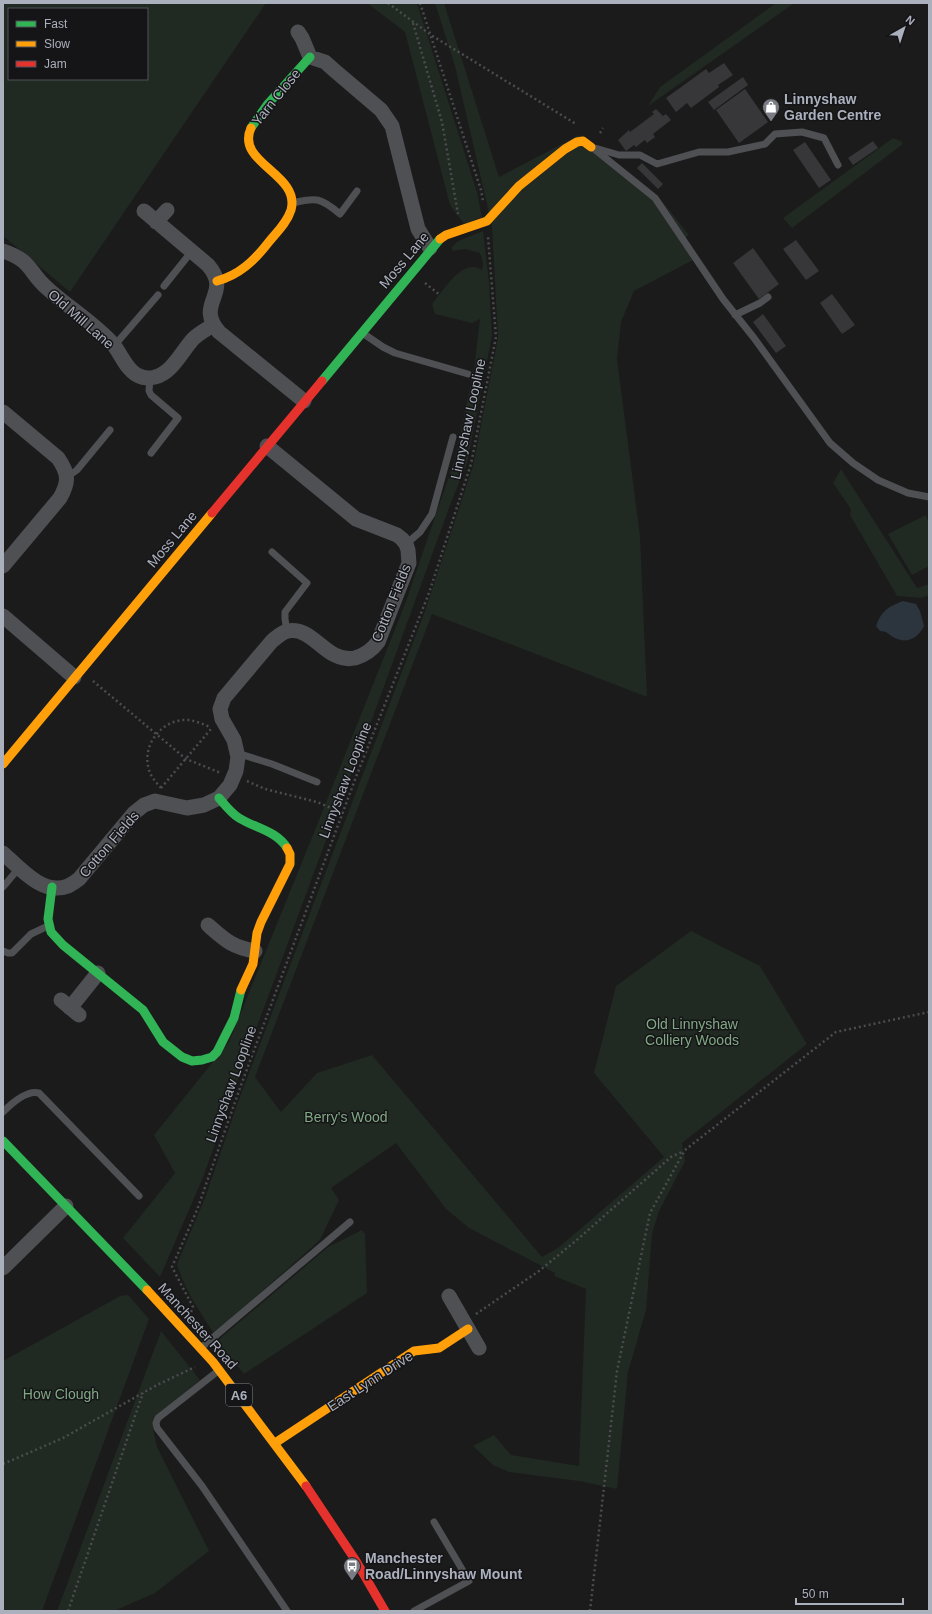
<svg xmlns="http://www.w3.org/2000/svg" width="932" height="1614" viewBox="0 0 932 1614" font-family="Arial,sans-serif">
  <rect width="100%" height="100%" fill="#1b1b1b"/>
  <path fill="#202922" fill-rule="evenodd" d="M3 3H266L70 292 3 236ZM9 9H147V79H9Z
    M367 3H417L477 192 482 217 464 224 450 205 405 32Z
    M435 3H444L499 177 579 135 658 196 689 235 681 241 693 260 634 291 621 322 617 359 640 536 647 697 432 614 255 1077 281 1112 317 1073 372 1055 542 1257 558 1248 664 1157 594 1073 616 986 691 931 760 966 807 1044 682 1143 685 1161 659 1211 652 1234 646 1310 628 1372 617 1489 579 1481 509 1472 493 1465 473 1446 494 1435 511 1455 579 1466 586 1289 554 1276 555 1273 469 1228 446 1209 396 1143 331 1188 339 1200 320 1240 214 1334C200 1312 184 1289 177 1264L205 1198 238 1102 425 611 473 466 498 338 492 226 455 66Z
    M776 3H792L793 4 648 106 660 87Z
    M893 138 901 141 903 144 792 228 783 218Z
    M483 231 489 282 492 336 467 463 452 500 371 722 319 859 244 1062 204 1175 160 1277 123 1238 175 1173 154 1135 229 1042 319 820 405 604 455 459 474 369 480 319 472 323 435 314 432 304C441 293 458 266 473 267 476 267 480 269 482 270L483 263 480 253 465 249 453 251 451 248 458 241Z
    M841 469 917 588 929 584V595L921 598 897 596 850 515 851 509 833 483Z
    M926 515 929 524V566L912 575 888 534Z
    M362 1230 365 1234 367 1293 244 1374 217 1341 328 1247Z
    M128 1295 149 1319 42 1611H3V1361L120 1296Z
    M161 1331 200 1380 155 1417 153 1429 157 1447 209 1551 155 1593 114 1611H57Z"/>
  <path fill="#2c353e" d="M903 601 916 604 920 611 924 626C918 638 907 645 893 637 888 634 887 631 880 631L876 626C882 610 888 607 903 601Z"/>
  <path fill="#373739" d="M724 63 733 75 718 85 719 87 691 108 687 103 676 112 666 98 706 69 709 73Z
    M743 77 748 85 714 110 708 102Z
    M745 89 768 122 739 143 716 110Z
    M656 109 663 116 666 114 671 120 653 134 655 137 647 143 645 140 636 147 634 145 626 151 618 140 629 130 630 132 654 114 652 112Z
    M873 141 878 148 853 165 848 158Z
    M805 142 831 180 819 188 793 150Z
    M642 163 663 184 658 189 637 168Z
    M796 240 819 271 806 280 783 249Z
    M753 248 779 284 759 299 733 263Z
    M832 294 855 325 842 334 820 303Z
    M763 314 786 346 776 353 753 322Z"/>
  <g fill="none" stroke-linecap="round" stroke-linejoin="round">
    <path stroke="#4b4c4f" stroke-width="2.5" stroke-dasharray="2 3" stroke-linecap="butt" d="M388 3 431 35 576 124
      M420 3 481 190 483 201
      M413 23 442 122 458 214
      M600 133 603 128
      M425 283 440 295
      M93 681 186 759 221 773
      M247 781 265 789 317 802 343 813
      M161 788C156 782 151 777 149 770 141 744 163 718 189 720 196 721 203 724 210 727
      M161 788 211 729
      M191 1312 193 1307 172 1267 197 1210 240 1088 356 777 429 593 471 464 496 337 488 237
      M476 1314 539 1271 578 1239 671 1157 684 1151
      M3 1464 63 1438 157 1385 195 1367
      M68 1611 143 1393
      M590 1611 617 1371 650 1213 685 1150 836 1032 929 1012"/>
    <path stroke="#4f5054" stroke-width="7" d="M593 148 655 198 723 299 754 338 830 443 853 463 878 480 908 493 929 497
      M595 148 619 155H640L657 164 699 152H728L765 144 775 134 802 132 824 138 838 165
      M293 203C317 197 321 198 340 214L357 191
      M164 286 192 251
      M735 315 760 303 768 297
      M364 334 383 347 395 353 468 374
      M114 346 158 295
      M150 378 149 391 151 395 178 418 151 453
      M67 477 77 470 110 430
      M406 544 420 532 432 514 453 437
      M272 552 307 583 285 612V619L287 631
      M237 753 272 764 317 782
      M3 887 19 868
      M3 951 8 953H12L31 934 48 926
      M3 1112C11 1104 27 1090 39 1093L139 1196
      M202 1347 350 1222
      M218 1371 158 1418 156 1423 157 1428 202 1486 287 1611
      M414 1611 469 1581 434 1522"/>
    <path stroke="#4f5054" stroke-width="15" d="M298 32 302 38 310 57 325 62 334 70 381 110 392 126 418 229 430 248
      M144 211 208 265C233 294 194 303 219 332L304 401
      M156 222 167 210
      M3 251C33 261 28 272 48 289 69 308 94 323 113 344 121 354 126 369 137 375 143 378 149 379 155 377 172 373 182 351 193 339 199 333 207 329 213 325
      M3 412 58 458C69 474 69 482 60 498L3 566
      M3 616 74 677
      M3 853C20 868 43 896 68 886 72 884 76 881 79 879L134 813 144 805 155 801 187 808 204 805 219 798 230 785 236 771 238 757 234 740 222 719 220 709 224 698 272 641C277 637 282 632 288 631 314 626 326 664 355 658 365 655 372 650 378 642L409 563 408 550 406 544 402 539 397 535 356 519 267 446
      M208 925C225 940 232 947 255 951
      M61 1000 79 1015
      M70 1008 98 973
      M3 1268 66 1206
      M449 1296 479 1348"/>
    <path stroke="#30b455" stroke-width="9" d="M251 128 267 105 310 57
      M322 381 440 239
      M219 798C225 805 231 813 239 818 255 828 277 831 287 848
      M52 887 48 919 51 932 63 945 143 1010 163 1042 182 1057 192 1061 202 1060 212 1057 217 1052 234 1018 241 990
      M3 1141 147 1290"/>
    <path stroke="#ff9f0a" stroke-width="9" d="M440 239 446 235 487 221 519 186 565 149 577 142 583 141 591 147
      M217 281C239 275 254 261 268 243 276 233 287 223 291 210 301 174 235 163 251 128
      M3 764 212 513
      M241 990 253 964 257 933 261 922 290 864V854L287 848
      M147 1290 213 1362 306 1486
      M275 1443 414 1351 439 1348 468 1329"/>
    <path stroke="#e5322d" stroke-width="9" d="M212 513 322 381
      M306 1486 356 1561 385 1611"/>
  </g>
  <defs>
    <g id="shop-pin" transform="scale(0.9)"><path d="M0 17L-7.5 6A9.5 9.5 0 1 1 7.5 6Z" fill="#797c84" stroke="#151517"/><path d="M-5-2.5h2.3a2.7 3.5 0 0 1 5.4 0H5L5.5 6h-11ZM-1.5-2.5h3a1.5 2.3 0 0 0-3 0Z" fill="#fff"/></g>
    <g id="bus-pin" transform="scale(0.9)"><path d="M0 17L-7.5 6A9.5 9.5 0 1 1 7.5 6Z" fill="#797c84" stroke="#151517"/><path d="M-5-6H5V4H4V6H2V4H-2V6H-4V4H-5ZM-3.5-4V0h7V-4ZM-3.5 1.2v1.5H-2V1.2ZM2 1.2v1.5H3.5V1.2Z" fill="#fff"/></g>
  </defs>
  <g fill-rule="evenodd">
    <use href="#shop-pin" x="771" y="107"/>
    <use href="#bus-pin" x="352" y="1566"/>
  </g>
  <g text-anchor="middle" stroke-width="3" stroke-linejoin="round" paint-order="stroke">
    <rect fill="#151517" stroke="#7e828b" stroke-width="1" x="226" y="1384" width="26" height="22" rx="3"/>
    <g font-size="13" font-weight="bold" fill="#abb0bd">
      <text x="239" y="1400">A6</text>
    </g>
    <g font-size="14" fill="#abb0bd" stroke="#151517">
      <text transform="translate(276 97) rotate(-51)" y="5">Yarn Close</text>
      <text transform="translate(404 260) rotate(-50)" y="5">Moss Lane</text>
      <text transform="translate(81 319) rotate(41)" y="5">Old Mill Lane</text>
      <text transform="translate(468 419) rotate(-78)" y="5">Linnyshaw Loopline</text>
      <text transform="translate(172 539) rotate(-50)" y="5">Moss Lane</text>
      <text transform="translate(391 603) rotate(-68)" y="5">Cotton Fields</text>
      <text transform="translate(345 780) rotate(-69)" y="5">Linnyshaw Loopline</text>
      <text transform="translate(109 844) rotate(-49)" y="5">Cotton Fields</text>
      <text transform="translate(231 1084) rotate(-70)" y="5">Linnyshaw Loopline</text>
      <text transform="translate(198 1326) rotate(48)" y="5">Manchester Road</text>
      <text transform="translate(370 1381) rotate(-33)" y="5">East Lynn Drive</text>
    </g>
    <g font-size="14" font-weight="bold" fill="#abb0bd" stroke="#151517" text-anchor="start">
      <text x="784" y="104">Linnyshaw<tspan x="784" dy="16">Garden Centre</tspan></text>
      <text x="365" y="1563">Manchester<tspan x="365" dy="16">Road/Linnyshaw Mount</tspan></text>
    </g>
    <g font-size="14" fill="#81a985" stroke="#151517">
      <text x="692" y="1029">Old Linnyshaw<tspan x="692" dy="16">Colliery Woods</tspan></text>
      <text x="346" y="1122">Berry's Wood</text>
      <text x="61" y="1399">How Clough</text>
    </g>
  </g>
  <rect width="932" height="1614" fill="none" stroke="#abb0bd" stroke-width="8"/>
  <rect x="8" y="8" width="140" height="72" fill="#151517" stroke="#515359"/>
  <rect x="16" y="21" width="20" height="6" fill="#30b455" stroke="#515359"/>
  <text x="44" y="28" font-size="12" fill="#abb0bd">Fast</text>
  <rect x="16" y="41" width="20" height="6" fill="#ff9f0a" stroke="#515359"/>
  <text x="44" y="48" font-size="12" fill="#abb0bd">Slow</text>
  <rect x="16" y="61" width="20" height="6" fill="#e5322d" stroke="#515359"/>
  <text x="44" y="68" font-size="12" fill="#abb0bd">Jam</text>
  <g transform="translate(904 28) rotate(39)" stroke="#151517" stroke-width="3" paint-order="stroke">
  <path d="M0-3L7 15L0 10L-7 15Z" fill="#abb0bd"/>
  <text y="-6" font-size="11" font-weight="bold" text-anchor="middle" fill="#abb0bd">N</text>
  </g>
  <path d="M796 1598v6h107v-6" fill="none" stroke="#abb0bd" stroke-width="2"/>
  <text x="802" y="1598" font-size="12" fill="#abb0bd" stroke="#151517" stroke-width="3" paint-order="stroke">50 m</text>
</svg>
